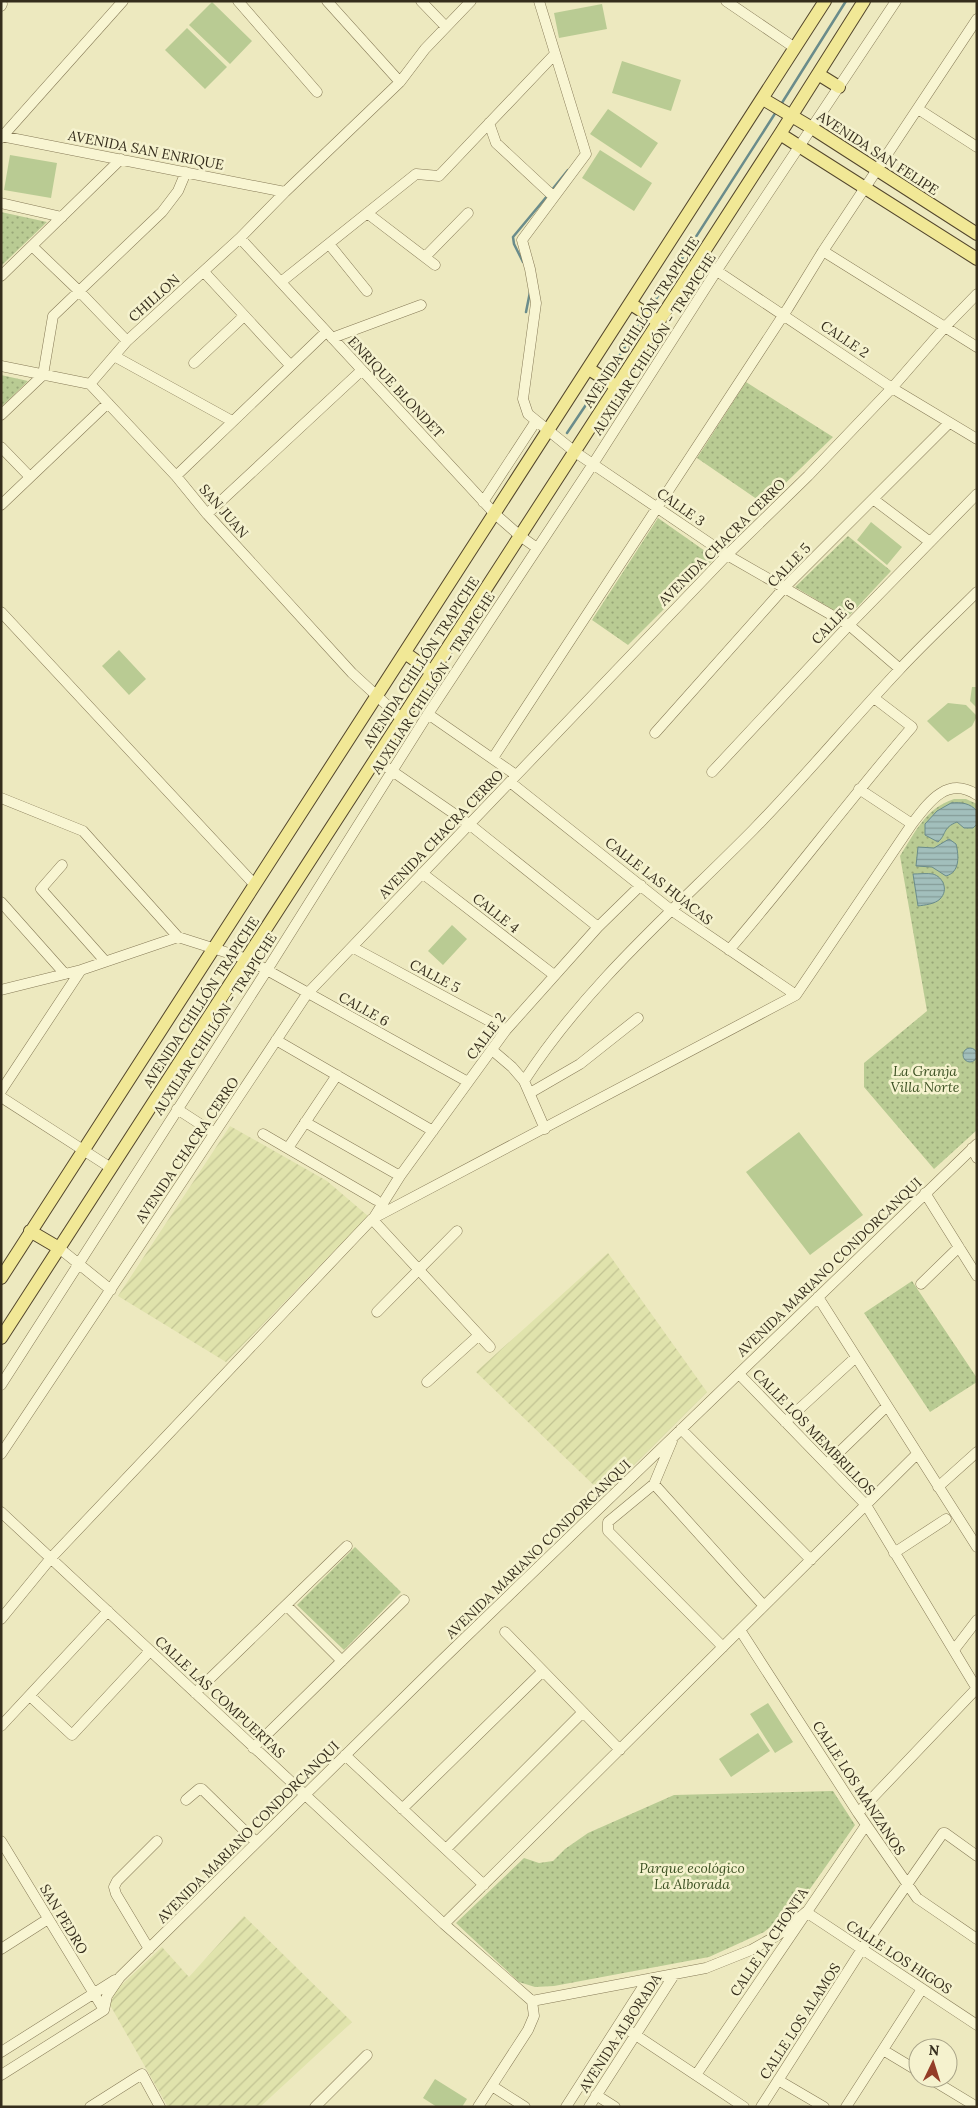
<svg xmlns="http://www.w3.org/2000/svg" width="978" height="2108" viewBox="0 0 978 2108" font-family="Lora,serif">
  <defs>
    <pattern id="farmland-furrows" width="10" height="10" patternUnits="userSpaceOnUse" patternTransform="scale(1.25)"><rect width="10" height="10" fill="#e0e3ac"/><path d="M-1 1l2-2M0 10L10 0M9 11l2-2" fill="none" stroke="#c1c393"/></pattern>
    <pattern id="park-dots" width="8" height="8" patternUnits="userSpaceOnUse" patternTransform="scale(1.25)"><rect width="8" height="8" fill="#b9cb93"/><path d="M2 2h.1M6 6h.1" fill="none" stroke="#97a577" stroke-width="1.8" stroke-linecap="round"/></pattern>
    <pattern id="water-rules" width="6" height="5" patternUnits="userSpaceOnUse" patternTransform="scale(1.25)"><rect width="6" height="5" fill="#a2bfbc"/><path d="M0 2.5h6" fill="none" stroke="#859c98"/></pattern>
  </defs>
  <rect width="100%" height="100%" fill="#ede9bf"/>
  <path fill="url(#farmland-furrows)" d="M230 1126 327 1181 368 1216 226 1362 118 1296Z
    M608 1253 707 1392 604 1495 476 1372Z
    M244 1916 352 2022 260 2107H168L110 2005 115 1991 162 1947 189 1977Z"/>
  <path fill="#b9cb93" d="M212 2 252 41 230 64 189 25Z
    M602 4 607 29 559 38 554 13Z
    M187 28 227 67 205 89 165 50Z
    M622 61 681 80 671 111 612 93Z
    M608 109 658 143 641 168 590 134Z
    M600 150 652 183 634 211 582 178Z
    M10 155 57 163 51 198 4 190Z
    M871 522 902 547 887 565 857 540Z
    M119 650 146 679 129 695 102 666Z
    M972 687H977V708L970 701Z
    M948 703 966 705 977 716 972 726 948 742 927 721Z
    M452 925 467 939 443 965 428 951Z
    M799 1132 863 1215 810 1255 746 1172Z
    M768 1703 793 1742 775 1753 750 1714Z
    M758 1733 770 1751 731 1777 719 1759Z
    M435 2079 467 2099 462 2107H437L423 2098Z"/>
  <path fill="url(#park-dots)" d="M1 212 47 222 1 266Z
    M1 375 28 381 1 407Z
    M746 382 833 437 764 504 697 458Z
    M658 518 715 558 628 645 592 620Z
    M848 536 891 571 847 618 795 587Z
    M954 799H966L977 804V1130L934 1169 864 1087V1063L927 1011 900 856C916 831 925 809 954 799Z
    M912 1281 977 1378V1382L930 1412 864 1313Z
    M355 1547 401 1592 344 1650 297 1605Z
    M833 1791 855 1825 800 1903 764 1932 709 1957 554 1986 535 1987 519 1982 456 1923 524 1858 539 1863 553 1861 565 1849 588 1833 674 1795Z"/>
  <path fill="url(#water-rules)" stroke="#6a8c8b" d="M951 803C961 802 970 803 977 811V824L973 828H964L957 822C942 828 947 834 938 842L925 835V824L937 811Z
    M949 839 956 844C959 856 960 872 946 876L932 867 916 866 918 847 934 848Z
    M913 874C919 874 927 873 933 874 943 877 949 890 940 899 935 904 925 905 918 906Z
    M963 1055a7 7 0 1 1 14 0a7 7 0 1 1-14 0Z"/>
  <g fill="none" stroke-linecap="round" stroke-linejoin="round">
    <path stroke="#6a8c8b" stroke-width="2.5" d="M780 106 846 1
      M551 191 568 170
      M523 262 514 244 513 237 548 195
      M649 310 776 112
      M526 312 530 292
      M607 375 645 316
      M567 433 602 381"/>
    <g stroke="#867a57" stroke-width="11">
      <path id="minor" d="M238 1 317 92
        M327 1 400 82
        M421 1 446 27
        M539 1 586 154 522 240 530 269 536 303 523 399 528 414 575 452 727 555 849 625 900 669
        M726 1 795 48
        M1 6 2 4
        M918 109 977 147
        M489 123 496 143 554 197
        M1 136 285 192
        M1 138 123 1
        M1 203 62 217
        M367 213 435 265
        M240 238 495 514 520 536 537 548
        M329 244 367 291
        M32 246 79 291 127 341
        M823 251 977 347
        M425 257 468 213
        M699 259 892 388 977 439
        M204 272 290 365
        M1 276 121 159
        M281 282 416 174 439 176 555 54
        M332 338 421 305
        M114 356 232 421
        M194 363 244 316
        M1 366 90 384 176 476 207 514 352 673 402 719
        M90 384 127 341 240 238 285 192 400 82 425 49 471 1
        M1 415 43 375 53 316 162 212 178 191 186 172
        M1 447 30 477
        M176 476 326 332
        M873 499 930 542
        M483 502 536 421
        M1 505 108 403
        M207 514 362 370
        M1 612 255 885
        M428 714 516 775
        M655 733 784 588 949 423
        M493 758 788 308 823 251 977 19
        M376 760 469 824 598 927
        M712 772 849 625 977 494
        M510 782 671 910 796 995
        M859 789 912 824
        M1 798 83 831 178 937 247 959 468 1082
        M62 865 41 889 105 961
        M422 873 554 975
        M1 902 65 974
        M352 947 506 1030
        M729 950C792 877 849 800 912 727L874 698
        M1 990 81 970 178 937
        M276 1040 433 1131
        M492 1050 512 1067 524 1081 545 1129
        M524 1081C586 985 674 910 753 830 804 778 850 722 899 670 924 643 951 618 977 592
        M1 1091 81 970
        M530 1093 580 1064 638 1018
        M1 1097 111 1168
        M177 1109 214 1133
        M305 1122 400 1176
        M263 1134 376 1200
        M288 1148 337 1075
        M972 1148 977 1158
        M925 1193 977 1276
        M372 1219 490 1347
        M373 1219 400 1176 506 1030 598 927 641 885
        M59 1248 111 1290
        M921 1284 959 1247
        M818 1297 977 1547
        M377 1312 457 1231
        M739 1374 866 1505 977 1689
        M427 1382 479 1335
        M1 1385 267 970 428 714 593 464 717 270 896 1
        M785 1422 856 1357
        M681 1429 811 1560
        M672 1441 654 1484 764 1606
        M1 1454 307 994 727 555 808 476 892 388 945 327 977 294
        M827 1464 887 1406
        M654 1484 608 1522V1531L723 1647
        M938 1487 977 1452
        M1 1512 444 1924 532 2001
        M894 1553 946 1519
        M286 1605 342 1661
        M1 1619 51 1558 372 1219 796 995 912 824C928 803 947 775 977 795
        M740 1630 858 1813 917 1898 977 1939
        M505 1632 620 1750
        M954 1650 977 1620
        M195 1693 347 1546
        M30 1696 72 1735 150 1651
        M1 1726 108 1611
        M253 1748 404 1600
        M345 1755 484 1885
        M186 1800 199 1789H202L256 1842
        M402 1809 543 1671
        M858 1813 977 1688
        M1 1841 104 2010
        M446 1849 583 1712
        M444 1924 917 1454
        M1 1949 48 1919
        M149 1949 116 1894 114 1887 117 1881 157 1841
        M532 2001 706 1968 751 1950 778 1935 806 1912 977 2025
        M104 2010 107 1996 120 1977 443 1659 977 1144
        M619 2024 744 2107
        M883 2050 918 2071
        M1 2052 115 1980
        M1 2075 104 2010
        M696 2075 866 1825
        M929 2078 977 2107
        M778 2080 824 2107
        M492 2086 525 2107
        M596 2095 615 2107
        M90 2107 142 2074 160 2107
        M315 2107 367 2055
        M478 2107 528 2030 534 2016 532 2001
        M566 2107 648 1979
        M589 2107 674 1975
        M761 2107 862 1949 943 1833H945L977 1856
        M846 2107 922 1989"/>
    </g>
    <g stroke="#53462c" stroke-width="14">
      <path id="major" d="M818 74 839 87
        M763 99 812 128 977 234
        M780 134 977 259
        M631 304 659 322
        M589 369 617 387
        M405 653 432 672
        M30 1231 59 1248
        M1 1278 825 1
        M1 1338 780 134 864 1"/>
    </g>
    <use href="#minor" stroke="#f8f5d2" stroke-width="10"/>
    <use href="#major" stroke="#f1e896" stroke-width="12"/>
  </g>
  <g text-anchor="middle" stroke-width="5" stroke-linejoin="round" paint-order="stroke">
    <g font-size="14" fill="#352d1c" stroke="#f5f2ce">
      <text transform="translate(146 150) rotate(11)" y="5">AVENIDA SAN ENRIQUE</text>
      <text transform="translate(878 153) rotate(33)" y="5">AVENIDA SAN FELIPE</text>
      <text transform="translate(154 298) rotate(-42)" y="5">CHILLON</text>
      <text transform="translate(641 322) rotate(-57)" y="5">AVENIDA CHILLÓN TRAPICHE</text>
      <text transform="translate(845 339) rotate(34)" y="5">CALLE 2</text>
      <text transform="translate(654 344) rotate(-57)" y="5">AUXILIAR CHILLÓN - TRAPICHE</text>
      <text transform="translate(396 387) rotate(47)" y="5">ENRIQUE BLONDET</text>
      <text transform="translate(681 507) rotate(35)" y="5">CALLE 3</text>
      <text transform="translate(224 511) rotate(49)" y="5">SAN JUAN</text>
      <text transform="translate(722 542) rotate(-45)" y="5">AVENIDA CHACRA CERRO</text>
      <text transform="translate(789 565) rotate(-46)" y="5">CALLE 5</text>
      <text transform="translate(833 622) rotate(-46)" y="5">CALLE 6</text>
      <text transform="translate(421 662) rotate(-57)" y="5">AVENIDA CHILLÓN TRAPICHE</text>
      <text transform="translate(433 683) rotate(-57)" y="5">AUXILIAR CHILLÓN - TRAPICHE</text>
      <text transform="translate(441 834) rotate(-46)" y="5">AVENIDA CHACRA CERRO</text>
      <text transform="translate(659 881) rotate(38)" y="5">CALLE LAS HUACAS</text>
      <text transform="translate(496 913) rotate(38)" y="5">CALLE 4</text>
      <text transform="translate(435 976) rotate(28)" y="5">CALLE 5</text>
      <text transform="translate(201 1002) rotate(-57)" y="5">AVENIDA CHILLÓN TRAPICHE</text>
      <text transform="translate(364 1009) rotate(29)" y="5">CALLE 6</text>
      <text transform="translate(215 1024) rotate(-57)" y="5">AUXILIAR CHILLÓN - TRAPICHE</text>
      <text transform="translate(486 1036) rotate(-53)" y="5">CALLE 2</text>
      <text transform="translate(187 1150) rotate(-56)" y="5">AVENIDA CHACRA CERRO</text>
      <text transform="translate(829 1267) rotate(-44)" y="5">AVENIDA MARIANO CONDORCANQUI</text>
      <text transform="translate(814 1432) rotate(46)" y="5">CALLE LOS MEMBRILLOS</text>
      <text transform="translate(538 1549) rotate(-44)" y="5">AVENIDA MARIANO CONDORCANQUI</text>
      <text transform="translate(220 1697) rotate(43)" y="5">CALLE LAS COMPUERTAS</text>
      <text transform="translate(859 1788) rotate(57)" y="5">CALLE LOS MANZANOS</text>
      <text transform="translate(248 1832) rotate(-45)" y="5">AVENIDA MARIANO CONDORCANQUI</text>
      <text transform="translate(64 1919) rotate(59)" y="5">SAN PEDRO</text>
      <text transform="translate(769 1942) rotate(-56)" y="5">CALLE LA CHONTA</text>
      <text transform="translate(899 1957) rotate(33)" y="5">CALLE LOS HIGOS</text>
      <text transform="translate(800 2021) rotate(-57)" y="5">CALLE LOS ALAMOS</text>
      <text transform="translate(620 2033) rotate(-57)" y="5">AVENIDA ALBORADA</text>
    </g>
    <g font-size="14" font-style="italic" fill="#3c5123" stroke="#f5f2ce">
      <text x="925" y="1076">La Granja<tspan x="925" dy="16">Villa Norte</tspan></text>
      <text x="692" y="1873">Parque ecológico<tspan x="692" dy="16">La Alborada</tspan></text>
    </g>
  </g>
  <rect width="978" height="2108" fill="none" stroke="#352d1c" stroke-width="5"/>
  <g transform="translate(933 2063) rotate(4)"><circle r="24" fill="#f5f2ce" stroke="#a8a387"/>
  <path d="M0-4L9 19L0 12L-9 19Z" fill="#943d28"/>
  <text y="-8" font-size="14" font-weight="bold" text-anchor="middle" fill="#352d1c">N</text>
  </g>
</svg>
